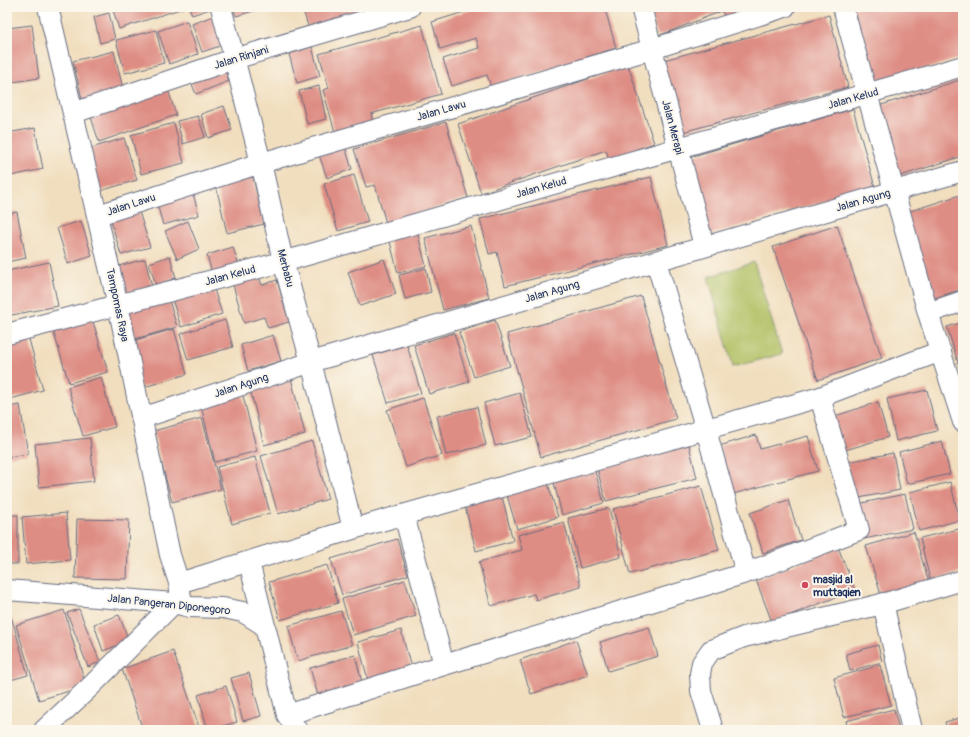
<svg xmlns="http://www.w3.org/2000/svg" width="970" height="737" viewBox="0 0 970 737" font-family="Pangolin,sans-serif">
  <rect width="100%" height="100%" fill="#fbf7ec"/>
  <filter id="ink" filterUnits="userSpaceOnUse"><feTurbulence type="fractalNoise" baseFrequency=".025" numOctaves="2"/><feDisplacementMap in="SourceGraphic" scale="8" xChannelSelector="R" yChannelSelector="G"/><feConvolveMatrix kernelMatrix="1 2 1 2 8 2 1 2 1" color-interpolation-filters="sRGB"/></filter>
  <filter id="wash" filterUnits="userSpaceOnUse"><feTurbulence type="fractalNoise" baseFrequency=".012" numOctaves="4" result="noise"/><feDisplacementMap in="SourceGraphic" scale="16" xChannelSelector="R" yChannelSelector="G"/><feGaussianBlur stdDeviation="0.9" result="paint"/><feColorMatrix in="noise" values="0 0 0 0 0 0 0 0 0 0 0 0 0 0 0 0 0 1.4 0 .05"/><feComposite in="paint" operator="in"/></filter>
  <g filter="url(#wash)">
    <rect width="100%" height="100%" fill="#f1debe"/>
    <path fill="#b0bf62" stroke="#667760" d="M754 262 782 354 733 367 708 277Z"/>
    <g id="blocks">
      <path fill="#de8d84" d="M112 7H186L119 29Z
        M189 7H209L210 9 192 15Z
        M233 7H268L236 16Z
        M302 7H388L310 32Z
        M480 7H611L605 9 616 48 491 87 487 75 452 86 443 59 479 48 476 38 440 49 432 22Z
        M647 7H759L726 19 722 11 658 36Z
        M859 7H963V57L872 87 846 11Z
        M109 13 115 39 100 43 94 17Z
        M829 15 848 87 679 133 660 61Z
        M213 16 223 45 202 52 192 24Z
        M187 21 198 54 169 64 158 31Z
        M32 25 39 78 7 83V28Z
        M422 25 441 94 371 114 373 122 335 132 323 90 329 88 319 54Z
        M156 30 164 63 125 73 116 40Z
        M312 47 320 76 297 83 289 54Z
        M114 51 124 93 83 103 73 61Z
        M223 64 229 81 196 94 189 77Z
        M628 65 654 143 609 159 606 150 481 193 458 124Z
        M963 79V156L894 178 872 108Z
        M167 86 176 115 99 142 89 111Z
        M319 86 326 119 307 124 299 91Z
        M224 106 232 130 208 138 201 114Z
        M853 109 875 187 705 236 683 159Z
        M198 116 205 137 183 144 177 121Z
        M446 122 468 198 386 223 375 185 366 187 354 149Z
        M174 123 184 163 141 174 131 135Z
        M35 128 43 169 7 177V133Z
        M124 138 137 180 100 191 88 149Z
        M345 147 352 169 327 178 319 155Z
        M354 175 368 222 338 231 324 184Z
        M253 177 264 224 227 233 216 186Z
        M651 177 668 245 505 286 497 252 489 254 480 219Z
        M192 190 199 215 163 225 156 200Z
        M963 194V289L928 300 901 214Z
        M137 205 150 247 121 255 109 214Z
        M17 212 26 258 7 262V214Z
        M81 221 92 256 68 264 57 228Z
        M188 221 199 249 177 259 165 231Z
        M837 225 882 358 818 380 773 247Z
        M471 226 489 298 443 310 425 238Z
        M416 227 426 266 398 273 388 234Z
        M233 247 240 269 213 277 207 255Z
        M170 256 176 278 156 285 149 263Z
        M145 259 152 287 122 294 115 267Z
        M384 259 396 294 360 306 348 272Z
        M49 262 58 306 7 316V271Z
        M426 268 431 292 405 299 399 275Z
        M257 271 262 285 277 280 289 322 268 328 264 317 244 323 231 278Z
        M213 286 222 314 181 327 172 299Z
        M167 293 177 327 135 339 125 305Z
        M641 296 676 419 541 457 507 334Z
        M91 315 108 372 69 383 52 327Z
        M225 320 233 347 188 360 180 334Z
        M495 320 510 366 474 377 459 332Z
        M963 322V373H961L947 327Z
        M174 329 187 374 141 388 128 342Z
        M27 332 43 390 7 400V338Z
        M454 333 469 382 429 394 414 345Z
        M273 335 281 361 248 371 241 345Z
        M407 345 421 393 388 403 373 355Z
        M101 377 115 427 83 436 68 387Z
        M291 378 305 434 264 445 250 389Z
        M927 390 937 431 896 441 887 399Z
        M242 392 257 451 215 462 200 402Z
        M520 393 532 437 495 446 484 403Z
        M423 398 442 455 406 467 387 410Z
        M878 402 888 437 839 452 829 418Z
        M20 405 28 454 7 457V407Z
        M477 407 486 445 446 455 437 416Z
        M202 418 221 489 172 502 153 431Z
        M756 435 760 449 808 436 818 471 733 494 719 446Z
        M90 438 94 481 39 487 35 444Z
        M312 441 328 499 278 514 261 456Z
        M942 441 950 474 907 484 899 452Z
        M689 445 697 478 606 501 597 469Z
        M893 453 900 490 854 499 847 462Z
        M255 457 270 513 232 524 217 467Z
        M594 468 604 503 562 515 553 479Z
        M546 477 558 517 517 529 505 489Z
        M950 482 960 520 919 531 910 492Z
        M701 486 719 550 630 574 613 509Z
        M501 492 513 541 476 551 464 502Z
        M905 494 913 529 864 539 857 504Z
        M788 500 801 540 763 553 750 513Z
        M609 508 621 557 580 568 568 518Z
        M66 513 70 560 26 564 22 517Z
        M7 515H18V564H7Z
        M77 519 129 520 127 579 75 578Z
        M564 522 581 587 536 600 534 594 491 606 479 562 522 550 518 535Z
        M963 528V572L930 580 920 538Z
        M914 532 928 580 881 595 866 546Z
        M397 539 408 575 342 595 331 559Z
        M838 547 855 590 772 622 756 580Z
        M327 565 338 603 280 620 269 582Z
        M405 580 416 616 353 635 342 599Z
        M963 590V604L959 592Z
        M79 609 100 662 88 667 67 613Z
        M64 610 86 686 39 700 16 625Z
        M341 611 352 645 298 661 288 626Z
        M119 615 129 641 103 651 94 624Z
        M12 619 28 675 7 681V621Z
        M649 627 658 656 608 671 600 642Z
        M401 630 412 672 369 684 358 642Z
        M576 640 588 675 531 694 520 660Z
        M878 645 882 662 850 671 846 654Z
        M173 651 200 730H143L122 669Z
        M355 655 363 686 319 699 310 668Z
        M880 665 891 705 844 717 834 678Z
        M249 673 261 716 243 721 231 678Z
        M226 686 237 722 208 730 198 695Z
        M894 709 899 730H848L846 721Z
        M963 717V730H947L945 722Z"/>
    </g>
  </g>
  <g filter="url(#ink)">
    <use href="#blocks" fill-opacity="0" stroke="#666c80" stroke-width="1"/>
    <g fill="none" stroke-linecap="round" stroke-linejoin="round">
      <g stroke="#666c80" stroke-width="22">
        <path id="minor" d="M48 7 118 305 170 555 179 583 182 605
          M221 7 261 163 283 261 311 362 353 529
          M641 7 704 246
          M843 7 928 313 963 422
          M73 113 234 59 410 7
          M98 215 261 163 652 49 785 7
          M656 261 706 430 746 573 859 530 820 397
          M928 313 963 301
          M7 334 297 258 963 66
          M142 418 318 360 963 171
          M404 515 444 665
          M249 562 265 626
          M179 583 353 529 820 397 941 351
          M7 590 174 603 190 607 223 608 243 612 265 626 287 715 297 730
          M883 603 912 730
          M287 715 444 665 746 573
          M44 730 90 687 174 603
          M713 730 701 691 700 674 702 663 711 650 744 637 882 604 963 580"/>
      </g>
      <use href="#minor" stroke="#fff" stroke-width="20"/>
    </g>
  </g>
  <circle fill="#d1495b" stroke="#fbf7ec" stroke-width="1.5" cx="805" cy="585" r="4"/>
  <g text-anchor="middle" stroke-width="4" stroke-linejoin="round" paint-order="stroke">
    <g font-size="11" fill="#1b2f5e" stroke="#fbf7ec">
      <text transform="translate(241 57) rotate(-17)" y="4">Jalan Rinjani</text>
      <text transform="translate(853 98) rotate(-16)" y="4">Jalan Kelud</text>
      <text transform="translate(441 110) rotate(-16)" y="4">Jalan Lawu</text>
      <text transform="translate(673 127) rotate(75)" y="4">Jalan Merapi</text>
      <text transform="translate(541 187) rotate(-16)" y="4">Jalan Kelud</text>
      <text transform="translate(863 200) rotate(-16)" y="4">Jalan Agung</text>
      <text transform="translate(131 204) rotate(-18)" y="4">Jalan Lawu</text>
      <text transform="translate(286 268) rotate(75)" y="4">Merbabu</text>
      <text transform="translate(230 275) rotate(-15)" y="4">Jalan Kelud</text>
      <text transform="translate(552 291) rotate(-16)" y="4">Jalan Agung</text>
      <text transform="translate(118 305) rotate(78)" y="4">Tampomas Raya</text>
      <text transform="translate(241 385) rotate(-18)" y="4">Jalan Agung</text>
      <text transform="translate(169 604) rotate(6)" y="4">Jalan Pangeran Diponegoro</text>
    </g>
    <g font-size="11" font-weight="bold" fill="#1b2f5e" stroke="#fbf7ec" text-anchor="start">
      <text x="813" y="583">masjid al<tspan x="813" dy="13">muttaqien</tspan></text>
    </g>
  </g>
  <rect width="970" height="737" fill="none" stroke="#fbf7ec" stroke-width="24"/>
</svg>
